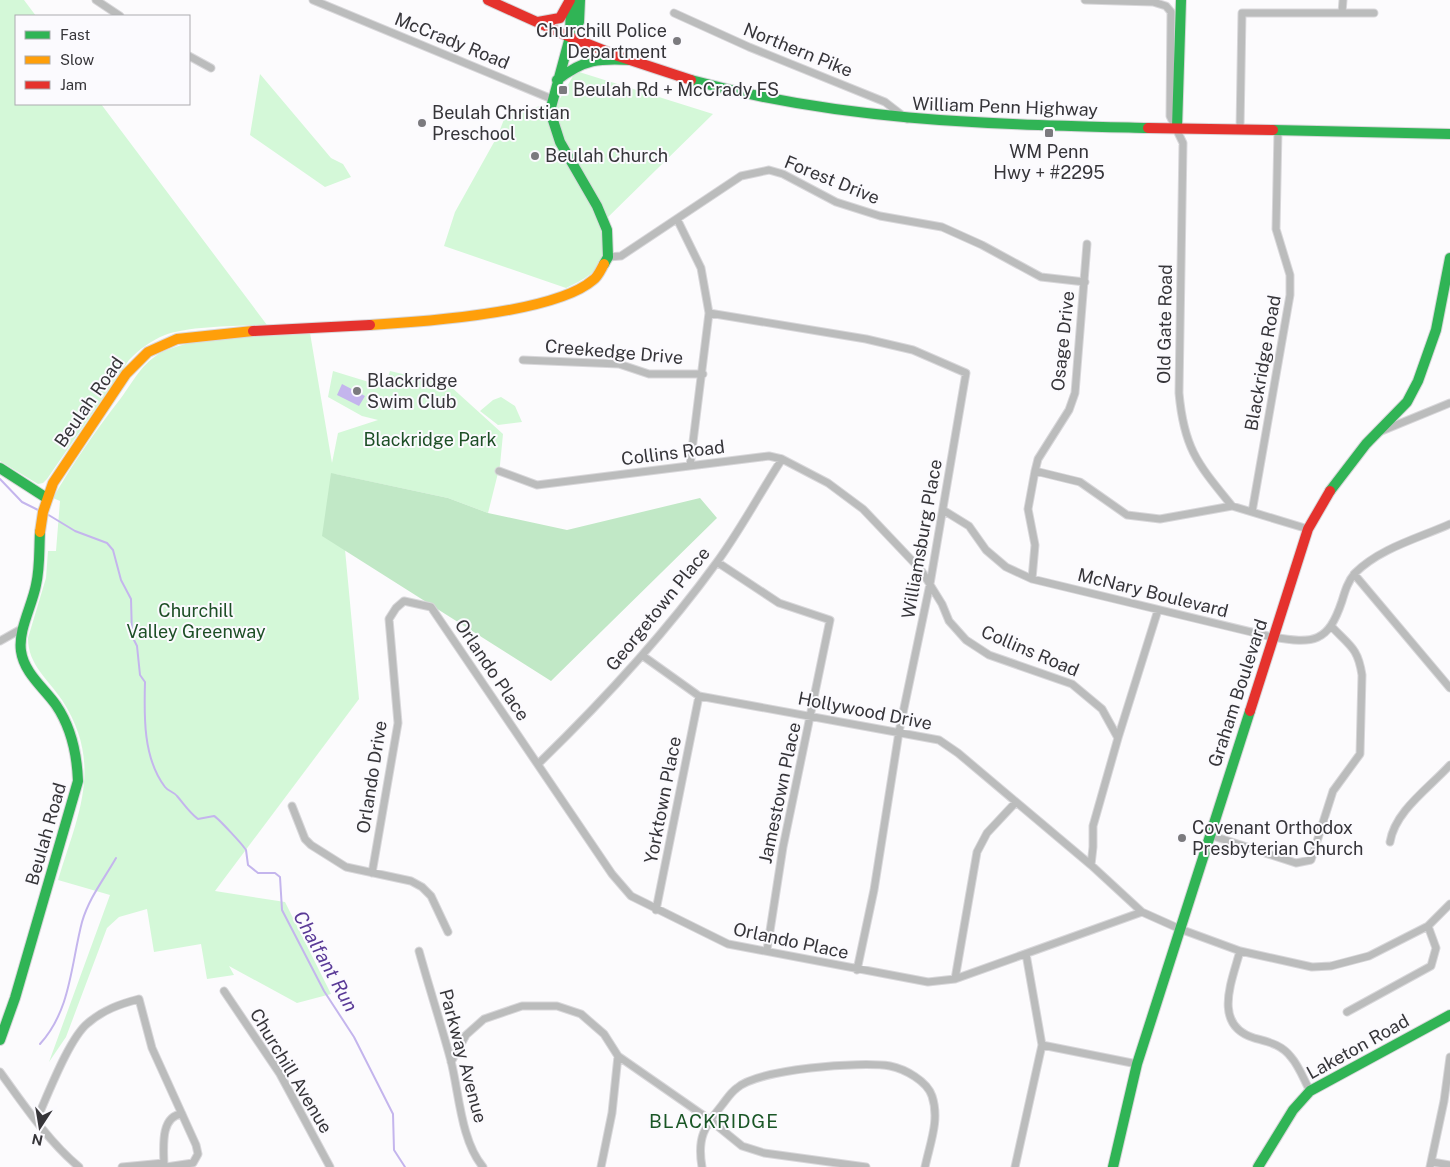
<svg xmlns="http://www.w3.org/2000/svg" width="1450" height="1167" viewBox="0 0 1450 1167" font-family="'Public Sans',sans-serif">
  <rect width="100%" height="100%" fill="#fcfbfd"/>
  <path fill="#d4f8d8" d="M0 0H24L36 16H16V104H101L267 325C239 326 189 326 165 335 150 341 140 349 129 360L47 479 43 483 38 484 0 461Z
    M576 71 713 114 601 224C607 262 601 272 566 288L444 246 455 212 498 135 506 114 558 102Z
    M260 74 331 158 343 164 351 177 325 187 250 135Z
    M310 333 332 463 338 433 378 420 362 416 328 397 333 371 385 387 390 371 449 385 503 434 500 465 488 513 448 498 335 474 343 528 359 699 215 891 285 902 331 994 297 1003 229 966 234 975 207 979 201 944 154 952 147 909 119 917 107 928 66 1037 49 1062 110 895 58 880C78 814 104 765 62 700 48 679 28 665 28 638L46 578 48 551H56L60 501 53 498C73 463 96 430 121 398 135 379 144 359 167 350 209 333 266 336 310 333Z
    M501 397 515 406 522 422 498 425 480 411 493 400Z"/>
  <path fill="#c1e8c6" d="M331 473 448 498 488 513 567 530 700 498 717 518 551 681 322 536Z"/>
  <path fill="#c4b5ed" d="M342 384 365 396 359 406 337 395Z"/>
  <g fill="none" stroke-linecap="round" stroke-linejoin="round">
    <path stroke="#c4b5ed" stroke-width="2" d="M0 479 22 502 38 510
      M47 514 75 531 107 543 113 550 121 580 131 599 132 636 137 646 140 675 145 682C144 716 143 758 165 787 168 791 174 792 177 796 184 804 189 812 198 819L214 816C218 818 243 845 246 850L248 865 258 873H275L280 877 282 910 324 991 354 1037 393 1114 394 1150 405 1167
      M40 1044C71 1010 71 964 82 922 89 898 104 879 116 858"/>
    <g stroke="#d8d7da" stroke-width="9">
      <path id="street" d="M96 0 120 16
        M313 0 552 99
        M1085 0 1153 2 1166 6 1171 12 1170 116 1183 143 1179 393C1184 449 1198 464 1232 506
        M674 13 749 47 885 102 907 119
        M1342 13 1343 0
        M189 56 211 68
        M1240 129 1242 13H1374
        M677 219 701 268 709 313 690 466
        M608 257 621 256 741 176 769 170 783 174 836 202 880 216 942 227 982 245 1041 277 1085 282
        M709 313 866 339 913 350 966 373 930 584 899 732 874 890 857 970
        M523 360 619 364 649 374H703
        M1379 432 1450 403
        M499 471 537 485 769 456 782 459 828 483 863 509 921 570 942 604 949 621 966 640 989 655 1072 684 1102 709 1118 738 1093 826V847L1091 865
        M1035 471 1080 482 1127 515 1160 519 1232 506 1308 529
        M943 510 969 526 986 550 1006 567 1032 579 1272 637C1314 644 1328 643 1342 601 1345 591 1348 581 1355 573 1380 548 1419 538 1450 524
        M1252 512 1290 295V275L1276 229 1278 130
        M717 562 779 603 830 620 783 847 767 950
        M1354 574 1450 688
        M1032 579 1035 545 1028 509 1035 471 1038 459 1069 410 1075 393 1087 244
        M0 641 23 628
        M643 656 699 696 939 740 958 753 1091 865 1142 912 1180 929 1240 951 1312 967 1331 966 1369 956 1428 926 1450 904
        M1118 738 1158 610
        M538 764C603 701 664 635 717 562 741 529 760 493 782 459
        M292 806 305 839 311 845 346 867 411 881 422 887 431 896 448 932
        M1210 835 1296 863 1311 860 1333 791 1360 754 1362 675C1358 648 1350 646 1332 627
        M1390 842C1395 811 1429 788 1450 765
        M372 873 398 723 389 619 396 608 404 601 431 607 612 874 631 896 728 944 928 982 955 979 1142 912
        M656 910 699 696
        M419 951C429 987 441 1024 451 1061 459 1093 461 1141 483 1167
        M1240 951C1232 981 1212 1025 1254 1038 1268 1042 1281 1044 1291 1057 1299 1066 1304 1080 1310 1091
        M955 979 977 852 987 833 1016 802
        M224 991 280 1074 330 1167
        M1347 1012 1431 966 1436 948 1428 926
        M1042 1045 1137 1064
        M451 1062 466 1035 484 1019 522 1006H557L581 1014 604 1034 618 1056 710 1120 742 1146 764 1153 866 1167
        M0 1072C24 1105 48 1141 79 1167
        M36 1121C47 1097 69 1038 88 1023 103 1010 120 1004 139 999L152 1048 196 1145 198 1154 193 1163 166 1167
        M1432 1162 1450 1165
        M122 1167 164 1163
        M164 1167C164 1151 159 1116 182 1114
        M601 1167 612 1113 618 1056
        M702 1167C697 1138 704 1127 722 1105 726 1100 731 1092 737 1088 758 1069 861 1061 890 1066 905 1069 927 1081 932 1096 940 1120 930 1143 925 1167
        M1015 1167 1042 1045 1026 954
        M1430 1167 1444 1101 1450 1057"/>
    </g>
    <g stroke="#d8d7da" stroke-width="12">
      <path id="fast" d="M580 0 579 22 570 37 550 111 560 142 597 206 607 230 608 257 604 264
        M570 37 571 0
        M557 80C584 59 599 58 632 60
        M691 80C845 122 990 124 1148 128
        M1177 128 1181 0
        M1273 130 1450 134
        M0 468 45 497
        M1330 491 1366 444 1407 402 1418 381 1436 330 1450 258
        M0 1040 15 998 78 781C77 755 71 727 56 705 44 688 24 673 21 651 18 630 32 606 36 585 40 568 39 550 40 532
        M1113 1167 1137 1064 1250 711
        M1258 1167 1293 1110 1310 1091 1450 1015"/>
    </g>
    <g stroke="#d8d7da" stroke-width="12">
      <path id="slow" d="M370 325C421 322 555 313 593 280 598 277 601 269 604 264
        M40 532 43 512 53 483 126 374 148 352 177 339 253 331"/>
    </g>
    <g stroke="#d8d7da" stroke-width="12">
      <path id="jam" d="M488 0 570 37
        M538 22 560 18 570 0
        M570 37 618 56 691 80
        M1148 128 1273 130
        M253 331 370 325
        M1250 711 1308 529 1330 491"/>
    </g>
    <use href="#street" stroke="#bbbcbc" stroke-width="7"/>
    <use href="#fast" stroke="#30b455" stroke-width="10"/>
    <use href="#slow" stroke="#ff9f0a" stroke-width="10"/>
    <use href="#jam" stroke="#e5322d" stroke-width="10"/>
  </g>
  <g fill="#7b7a7e" stroke="#fbfafe" stroke-width="2">
    <circle cx="677" cy="41" r="5"/>
    <rect x="558" y="85" width="10" height="10" rx="2.5"/>
    <circle cx="422" cy="123" r="5"/>
    <rect x="1044" y="128" width="10" height="10" rx="2.5"/>
    <circle cx="535" cy="156" r="5"/>
    <circle cx="357" cy="391" r="5"/>
    <circle cx="1182" cy="838" r="5"/>
  </g>
  <g text-anchor="middle" stroke-width="4" stroke-linejoin="round" paint-order="stroke">
    <g font-size="18" fill="#363539" stroke="#fbfafe" text-anchor="start">
      <text x="667" y="37" text-anchor="end">Churchill Police<tspan x="667" dy="21">Department</tspan></text>
      <text x="573" y="96">Beulah Rd + McCrady FS</text>
      <text x="432" y="119">Beulah Christian<tspan x="432" dy="21">Preschool</tspan></text>
      <text x="1049" y="158" text-anchor="middle">WM Penn<tspan x="1049" dy="21">Hwy + #2295</tspan></text>
      <text x="545" y="162">Beulah Church</text>
      <text x="367" y="387">Blackridge<tspan x="367" dy="21">Swim Club</tspan></text>
      <text x="1192" y="834">Covenant Orthodox<tspan x="1192" dy="21">Presbyterian Church</tspan></text>
    </g>
    <g font-size="18" fill="#363539" stroke="#fbfafe">
      <text transform="translate(452 41) rotate(22)" y="6">McCrady Road</text>
      <text transform="translate(798 50) rotate(22)" y="6">Northern Pike</text>
      <text transform="translate(1005 107) rotate(2)" y="6">William Penn Highway</text>
      <text transform="translate(832 180) rotate(22)" y="6">Forest Drive</text>
      <text transform="translate(1165 324) rotate(-89)" y="6">Old Gate Road</text>
      <text transform="translate(1063 341) rotate(-84)" y="6">Osage Drive</text>
      <text transform="translate(614 352) rotate(5)" y="6">Creekedge Drive</text>
      <text transform="translate(1263 363) rotate(-80)" y="6">Blackridge Road</text>
      <text transform="translate(89 402) rotate(-55)" y="6">Beulah Road</text>
      <text transform="translate(673 453) rotate(-7)" y="6">Collins Road</text>
      <text transform="translate(922 539) rotate(-80)" y="6">Williamsburg Place</text>
      <text transform="translate(1153 593) rotate(14)" y="6">McNary Boulevard</text>
      <text transform="translate(658 609) rotate(-51)" y="6">Georgetown Place</text>
      <text transform="translate(1030 651) rotate(23)" y="6">Collins Road</text>
      <text transform="translate(492 670) rotate(56)" y="6">Orlando Place</text>
      <text transform="translate(1238 693) rotate(-72)" y="6">Graham Boulevard</text>
      <text transform="translate(865 711) rotate(11)" y="6">Hollywood Drive</text>
      <text transform="translate(372 777) rotate(-81)" y="6">Orlando Drive</text>
      <text transform="translate(780 793) rotate(-78)" y="6">Jamestown Place</text>
      <text transform="translate(663 800) rotate(-79)" y="6">Yorktown Place</text>
      <text transform="translate(46 834) rotate(-74)" y="6">Beulah Road</text>
      <text transform="translate(791 941) rotate(12)" y="6">Orlando Place</text>
      <text transform="translate(1358 1047) rotate(-29)" y="6">Laketon Road</text>
      <text transform="translate(463 1056) rotate(75)" y="6">Parkway Avenue</text>
      <text transform="translate(291 1071) rotate(59)" y="6">Churchill Avenue</text>
    </g>
    <g font-size="18" fill="#1d4f26" stroke="#fbfafe">
      <text x="430" y="446">Blackridge Park</text>
      <text x="196" y="617">Churchill<tspan x="196" dy="21">Valley Greenway</tspan></text>
    </g>
    <g font-size="19" font-style="italic" fill="#593996" stroke="#fbfafe">
      <text transform="translate(326 961) rotate(61)" y="7">Chalfant Run</text>
    </g>
    <g font-size="19" letter-spacing="1" fill="#1a5626" stroke="#fbfafe">
      <text x="714" y="1128">BLACKRIDGE</text>
    </g>
  </g>
  <rect x="15" y="15" width="175" height="90" fill="#fbfafe" stroke="#acabaf"/>
  <rect x="25" y="31" width="25" height="8" fill="#30b455" stroke="#acabaf"/>
  <text x="60" y="40" font-size="15" fill="#363539">Fast</text>
  <rect x="25" y="56" width="25" height="8" fill="#ff9f0a" stroke="#acabaf"/>
  <text x="60" y="65" font-size="15" fill="#363539">Slow</text>
  <rect x="25" y="81" width="25" height="8" fill="#e5322d" stroke="#acabaf"/>
  <text x="60" y="90" font-size="15" fill="#363539">Jam</text>
  <g transform="translate(40 1127) rotate(192)" stroke="#fbfafe" stroke-width="4" paint-order="stroke">
  <path d="M0-4L9 19L0 12L-9 19Z" fill="#363539"/>
  <text y="-8" font-size="14" font-weight="bold" text-anchor="middle" fill="#363539">N</text>
  </g>
</svg>
